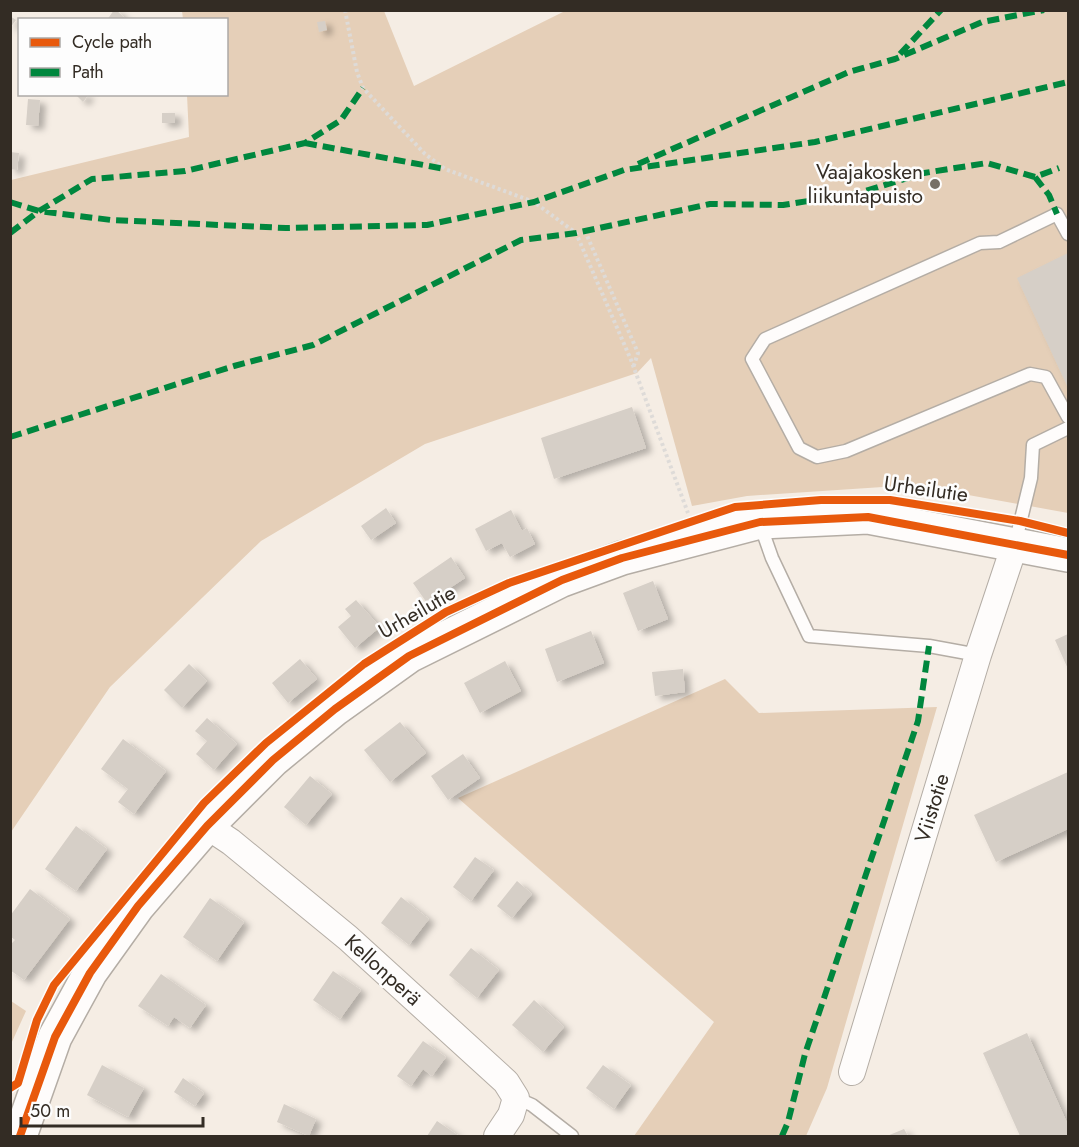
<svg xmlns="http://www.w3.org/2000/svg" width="1079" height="1147" viewBox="0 0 1079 1147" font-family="Jost,sans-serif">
  <defs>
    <filter id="shadow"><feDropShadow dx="6" dy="4" stdDeviation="3" flood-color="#0004"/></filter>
  </defs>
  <rect width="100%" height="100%" fill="#f5ede4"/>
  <path fill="#e5cfb8" d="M182 11H384L414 86 565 11H1068V513L913 485 747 496 692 506 651 358 637 373 425 444 261 541 110 687 11 832V180L189 137 187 95 226 94V20L183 19Z
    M725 679 759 713 937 707 827 1088 806 1136H634L714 1022 458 798Z
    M11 1001 26 1011 11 1044Z"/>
  <path fill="#d6cfc7" filter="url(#shadow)" d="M114 10H116L127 20H107Z
    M10 16 16 20 10 28Z
    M325 21 327 30 319 32 317 22Z
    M75 94H89L83 102Z
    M28 99 40 100 38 126 26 125Z
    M162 113H175V123H162Z
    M10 152 19 153 17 170 10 169Z
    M1068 253V388L1017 278Z
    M632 407 646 448 554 479 541 438Z
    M386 508 396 523 371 540 361 526Z
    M511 510 522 531 527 528 535 544 510 557 502 543 486 551 475 529Z
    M451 557 465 578 427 603 413 583Z
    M653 581 668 619 638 631 623 593Z
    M356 600 380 627 355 648 338 627 351 616 345 609Z
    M591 631 604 663 557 682 545 649Z
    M1068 634V669L1055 640Z
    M300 659 317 679 288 703 272 683Z
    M505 661 521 691 480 713 464 683Z
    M189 664 207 681 182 708 164 690Z
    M683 669 685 692 655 696 652 672Z
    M207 718 237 744 214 770 196 754 207 741 195 731Z
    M400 722 426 753 390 782 364 750Z
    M123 739 166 771 134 814 118 802 128 789 101 769Z
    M463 754 480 778 448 800 431 776Z
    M1068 772V829L996 862 974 815Z
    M310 776 332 794 306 825 284 807Z
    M76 826 107 849 76 891 45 869Z
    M475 857 494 870 471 901 453 887Z
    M517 881 532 894 512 918 497 906Z
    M30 889 70 919 24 980 10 970V945L15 940 10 936V916Z
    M401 897 429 919 409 945 381 923Z
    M210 898 244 922 217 961 183 937Z
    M471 948 499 970 477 998 449 975Z
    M333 971 361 990 340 1019 313 1000Z
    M161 974 206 1005 190 1028 174 1017 168 1026 138 1006Z
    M534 1000 564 1027 543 1052 512 1025Z
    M1027 1033 1068 1125V1136H1020L983 1053Z
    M423 1041 446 1057 432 1076 423 1069 411 1086 397 1076Z
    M102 1065 144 1088 128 1117 87 1095Z
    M603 1065 631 1085 614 1109 586 1088Z
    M183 1078 204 1093 195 1106 174 1092Z
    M284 1104 316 1119 309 1136 277 1122Z
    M437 1121 459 1136H427Z
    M904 1129 908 1136H887Z"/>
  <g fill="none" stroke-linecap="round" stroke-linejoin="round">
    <g stroke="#b4ada5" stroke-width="15">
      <path id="lane" d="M1068 234 1057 214 999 242 980 243 765 339 752 359 799 448 817 457 846 451 1030 374 1046 377 1068 417
        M760 524 772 558 809 636 929 646 978 655
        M1015 544 1031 478 1033 445 1068 428
        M516 1098 532 1105 572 1136"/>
    </g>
    <g stroke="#b4ada5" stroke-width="28">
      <path id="street" d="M207 826 231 842 348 938 506 1082 516 1098 511 1115 497 1136
        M852 1072 978 655 1015 544"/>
    </g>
    <g stroke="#b4ada5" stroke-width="36">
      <path id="secondary" d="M20 1136 55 1037 90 973 138 906 207 826 273 760 335 709 409 656 562 580 622 558 760 522 868 517 1068 555"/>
    </g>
    <path stroke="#dedbd8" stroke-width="4" stroke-dasharray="3 3" stroke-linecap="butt" d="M345 10 357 72 363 88 425 154 445 169 534 202 576 233 631 360 688 513
      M585 231 638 353 633 368"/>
    <use href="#lane" stroke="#fefcfb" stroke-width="12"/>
    <use href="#street" stroke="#fefcfb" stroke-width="26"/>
    <use href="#secondary" stroke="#fefcfb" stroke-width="33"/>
    <path stroke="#00873e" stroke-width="6" stroke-dasharray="12 6" stroke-linecap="butt" d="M900 54 941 10
      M305 143 445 169
      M638 164 849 72 895 59 982 22 1044 10
      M1035 177 1049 195 1057 214
      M10 202 39 211 111 220 286 228 427 225 534 202 624 170 815 142 1068 82
      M10 233 39 211 92 179 185 171 305 143 341 120 363 88
      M10 437 234 366 313 345 521 240 576 233 710 204 783 205 859 193 924 173 987 163 1035 177 1059 168
      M782 1136 788 1122 805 1054 918 721 929 646"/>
    <g stroke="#fdfdfd" stroke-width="11">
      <path id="cycleway" d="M10 1088 18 1083 37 1020 54 985 204 803 266 743 364 664 446 612 509 583 735 507 821 500H890L1020 521 1068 533
        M20 1136 55 1037 90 973 138 906 207 826 273 760 335 709 409 656 562 580 622 558 760 522 868 517 1068 555"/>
    </g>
    <use href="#cycleway" stroke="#e8590c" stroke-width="8"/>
  </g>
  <circle fill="#777067" stroke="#fdfdfd" stroke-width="2" cx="935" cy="184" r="6"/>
  <g text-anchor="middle" stroke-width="5" stroke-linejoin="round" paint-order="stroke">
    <g font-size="21" fill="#332c24" stroke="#fdfdfd" text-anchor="end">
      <text x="923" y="179">Vaajakosken<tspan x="923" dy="24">liikuntapuisto</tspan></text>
    </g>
    <g font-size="21" fill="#332c24" stroke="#fdfdfd">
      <text transform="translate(926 489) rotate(8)" y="7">Urheilutie</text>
      <text transform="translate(417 612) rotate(-30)" y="7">Urheilutie</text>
      <text transform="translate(932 808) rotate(-73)" y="7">Viistotie</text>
      <text transform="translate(383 970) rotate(42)" y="7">Kellonperä</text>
    </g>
  </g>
  <rect width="1079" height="1147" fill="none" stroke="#332c24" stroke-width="24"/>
  <rect x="18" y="18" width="210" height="78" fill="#fdfdfd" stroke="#aca9a6" stroke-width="1.5"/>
  <rect x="30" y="38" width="30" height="9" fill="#e8590c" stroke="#aca9a6" stroke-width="1.5"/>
  <text x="72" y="48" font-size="18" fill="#332c24">Cycle path</text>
  <rect x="30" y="68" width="30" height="9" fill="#00873e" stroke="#aca9a6" stroke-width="1.5"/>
  <text x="72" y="78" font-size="18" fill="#332c24">Path</text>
  <path d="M21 1117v9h182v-9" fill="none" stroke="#332c24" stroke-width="3"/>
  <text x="30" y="1117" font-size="18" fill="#332c24" stroke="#fdfdfd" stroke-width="4.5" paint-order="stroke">50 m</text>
</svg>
